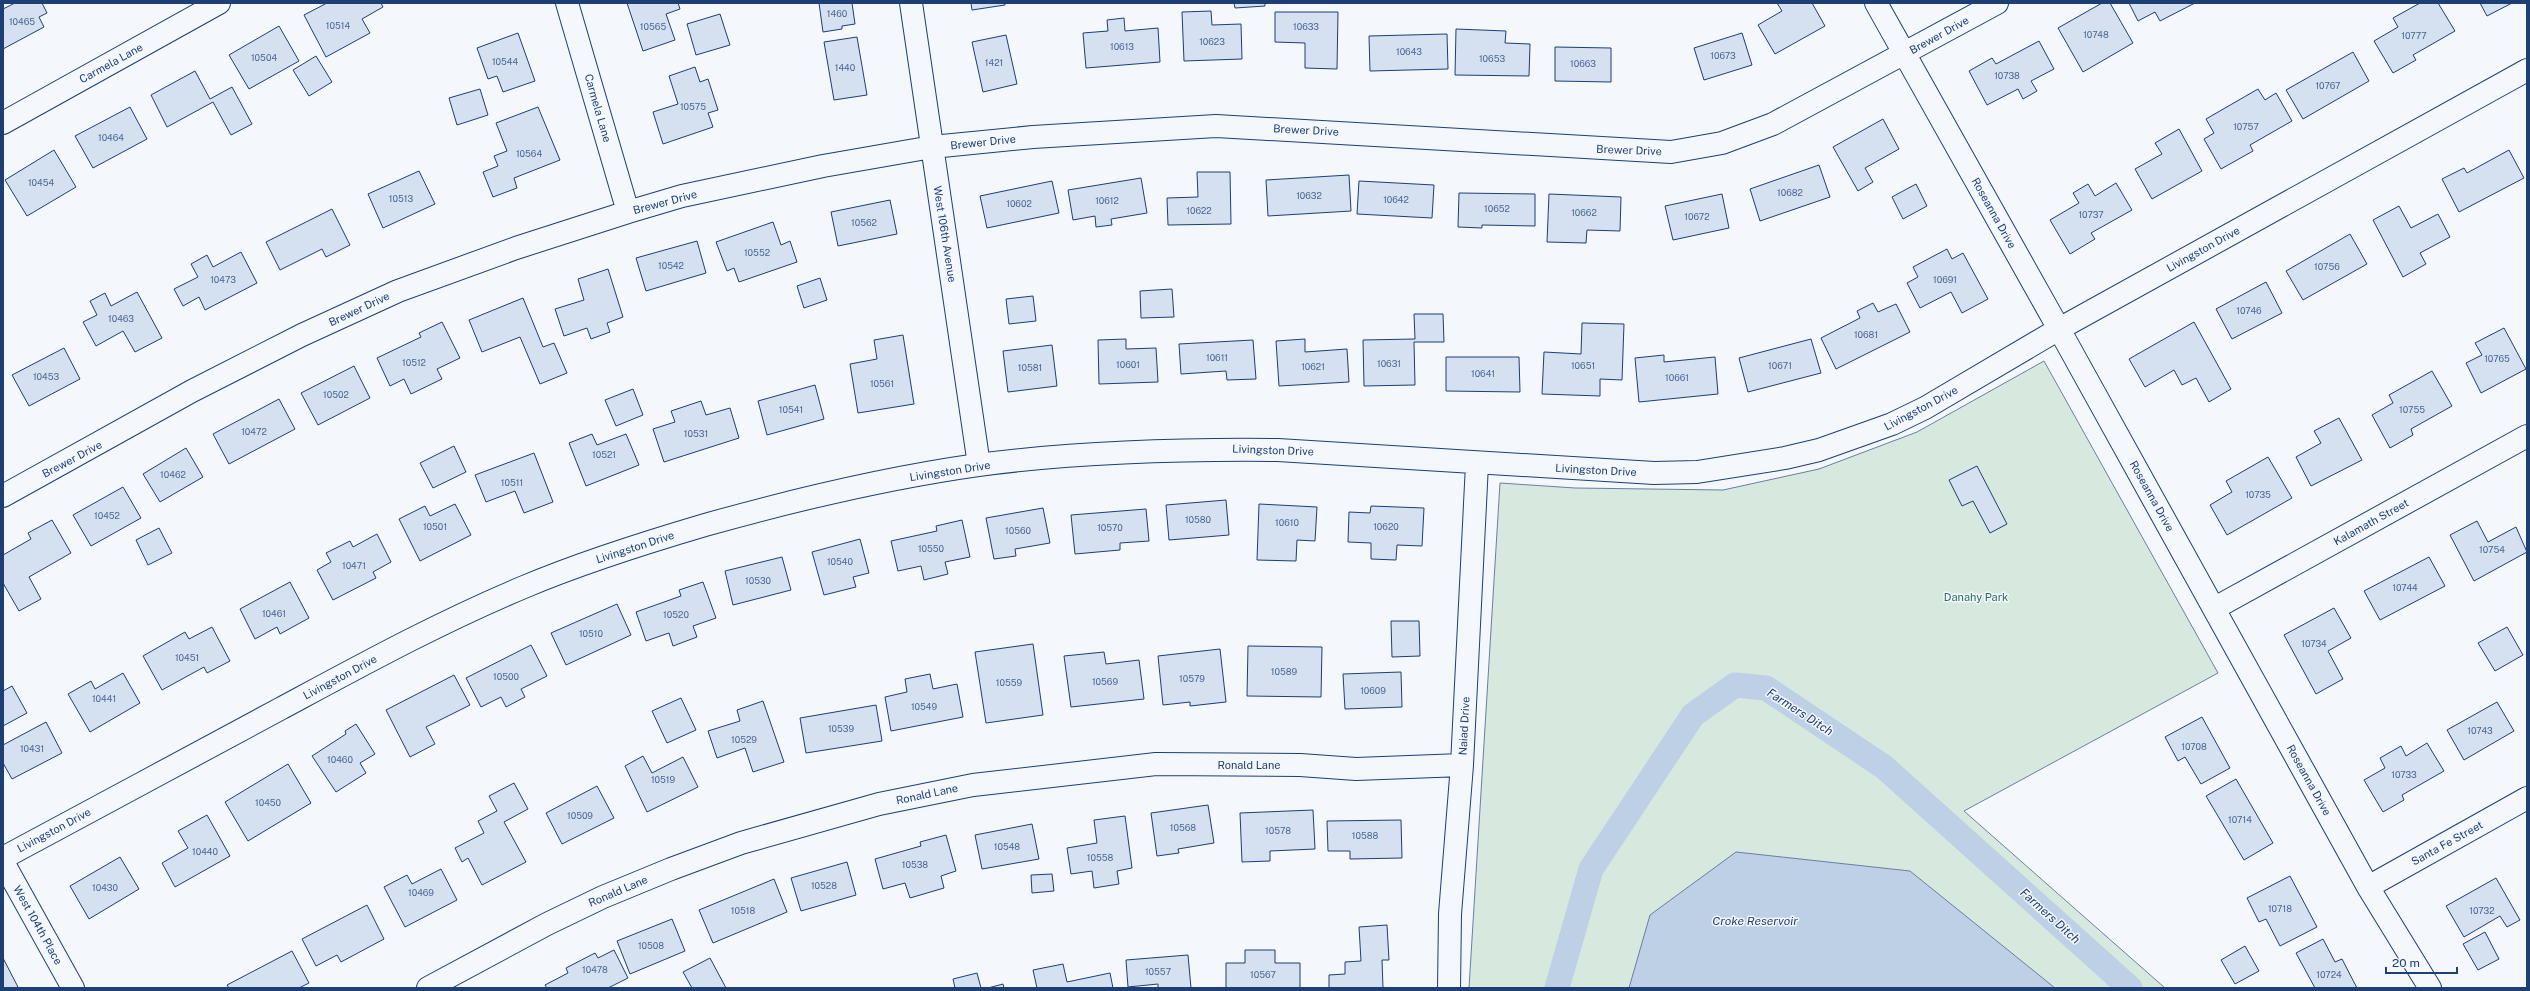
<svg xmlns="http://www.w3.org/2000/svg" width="2530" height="991" viewBox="0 0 2530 991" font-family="'Public Sans',sans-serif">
  <rect width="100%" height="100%" fill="#f4f7fb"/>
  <path fill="#d7e8df" stroke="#687fa3" d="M2044 361 2218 673 1964 811 2165 988H1469L1500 483 1575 488 1723 490 1819 469 1917 432Z"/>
  <path fill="#bed0e5" stroke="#687fa3" d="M1736 852 1910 871 2055 988H1629L1650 915Z"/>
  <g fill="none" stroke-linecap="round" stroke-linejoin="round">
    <path stroke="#bed0e5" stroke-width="25" d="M1557 988 1591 869 1693 715 1735 685 1766 688 1884 767 2130 988"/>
  </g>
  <path fill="#d5e0f0" stroke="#1d3f73" d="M15 3H42L47 13 39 17 44 27 3 49V9Z
    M327 3H381L383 7 362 19 370 33 326 57 304 15Z
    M627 3H678L680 9 666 14 675 40 643 51Z
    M819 3H852L855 24 842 26V29L823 32Z
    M971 3H1005V5L972 10Z
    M1234 3H1265V6L1235 8Z
    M1777 3H1812L1825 26 1775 54 1758 25 1782 11Z
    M2102 3H2110L2133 43 2083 72 2058 28Z
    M2129 3H2195L2160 21 2155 12 2138 21Z
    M2420 3H2438L2455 31 2413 55 2416 60 2393 73 2374 41 2398 27 2393 18Z
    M2480 3H2512L2487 16Z
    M1211 11 1212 25 1241 24 1242 59 1184 61 1182 12Z
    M1275 12H1338L1337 69 1305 68V43L1275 42Z
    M720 14 730 45 696 55 687 24Z
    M1124 18 1125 31 1158 28 1160 62 1086 68 1083 33 1108 31 1107 20Z
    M279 26 299 61 249 89 229 55Z
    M1456 29 1506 31 1505 43 1530 44 1529 76 1455 75Z
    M518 33 535 81 503 92 497 76 488 79 477 48Z
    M1742 33 1752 65 1704 80 1694 48Z
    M1447 34 1448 69 1370 71 1369 36Z
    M1006 35 1017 84 983 92 972 42Z
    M857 37 867 95 834 100 824 42Z
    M2039 41 2054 69 2031 81 2037 91 2023 99 2018 89 1987 105 1969 71 1992 58 1996 64Z
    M1555 47 1611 48V82L1555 81Z
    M2353 52 2369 81 2303 119 2286 90Z
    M316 56 332 82 309 96 293 70Z
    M695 67 700 82 708 79 718 110 708 113 713 127 663 144 653 112 678 104 669 76Z
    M195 71 210 99 232 87 252 124 231 135 213 102 167 127 151 95Z
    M480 89 488 115 457 125 449 98Z
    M2258 89 2265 100 2276 93 2292 121 2250 145 2253 151 2221 169 2204 139 2214 133 2206 119Z
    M130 107 147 139 93 168 75 136Z
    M538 107 560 160 514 178 517 188 493 197 483 172 498 166 494 156 507 151 496 123Z
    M1883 119 1899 149 1865 168 1873 182 1858 191 1833 147Z
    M2179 129 2202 171 2152 199 2135 169 2162 154 2155 143Z
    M54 150 76 187 27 216 5 180Z
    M2509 150 2524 178 2459 212 2442 179 2464 168 2467 173Z
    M1819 165 1830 197 1760 221 1750 189Z
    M419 171 435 204 383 228 368 194Z
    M1197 172H1230L1231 224 1168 225 1167 198 1198 197Z
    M1349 175 1351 211 1268 216 1266 180Z
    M1141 178 1147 213 1111 219 1112 225 1096 227 1095 216 1073 220 1068 190Z
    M1052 181 1059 213 987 228 980 196Z
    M1359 181 1434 185 1432 218 1357 214Z
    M2116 183 2132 210 2091 233 2095 239 2070 254 2050 220 2079 203 2073 193 2088 184 2095 196Z
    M1916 184 1927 206 1903 219 1892 197Z
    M1459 193 1535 194V226L1482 225V228L1458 227Z
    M1549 194 1621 197 1620 231 1587 230 1586 243 1547 242Z
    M1722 194 1729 228 1673 240 1665 206Z
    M890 200 897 234 838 246 831 212Z
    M2399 206 2411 228 2438 214 2450 237 2420 253 2426 264 2403 277 2373 220Z
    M332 209 350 245 326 257 322 249 280 270 266 242Z
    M773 222 781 245 790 241 797 262 739 282 734 268 727 271 716 242Z
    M2350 234 2367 264 2303 300 2286 271Z
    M697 241 706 273 646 291 636 258Z
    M1947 249 1952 259 1963 253 1988 299 1962 313 1951 292 1920 308 1907 283 1918 277 1913 267Z
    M241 252 257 283 205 310 199 297 183 306 174 289 198 277 191 264 207 255 213 267Z
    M608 269 623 317 607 323 610 332 591 339 587 328 564 336 555 309 584 300 578 279Z
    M820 278 827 300 804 308 797 286Z
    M2266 282 2282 313 2232 339 2216 309Z
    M1172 289 1174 317 1141 318 1140 291Z
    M137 292 162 338 135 352 123 331 96 346 83 322 97 315 90 301 105 293 111 306Z
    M1033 296 1036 321 1009 324 1006 299Z
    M523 298 543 347 554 343 567 373 540 384 520 337 482 352 469 320Z
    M1873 303 1878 312 1896 304 1910 332 1836 369 1821 338 1860 318 1857 311Z
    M1414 314H1443L1444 342H1414L1415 385 1364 386 1363 340 1415 339Z
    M442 322 460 358 437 369 442 379 411 394 404 379 390 386 377 358 421 337 419 333Z
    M2194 322 2231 389 2209 402 2196 378 2182 385 2174 370 2145 387 2129 359Z
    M1582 323 1624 324 1622 380 1600 379V396L1542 394 1544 352 1581 354Z
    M2504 328 2526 369 2481 393 2466 363 2482 355 2475 343Z
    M903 335 914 404 858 413 850 364 877 359 874 340Z
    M1126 339V349L1156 348 1158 382 1099 384 1098 340Z
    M1305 339V352L1347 349 1349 382 1279 386 1276 341Z
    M1811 339 1821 373 1748 392 1739 358Z
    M1253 340 1256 379 1227 380 1226 371 1181 374 1179 344Z
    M1052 345 1057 386 1008 392 1003 351Z
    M64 348 80 379 29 406 12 375Z
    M1664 355V362L1715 357 1718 394 1639 402 1635 358Z
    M1446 357H1519L1520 392 1446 391Z
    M354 366 370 398 318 425 301 393Z
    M2432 371 2452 406 2411 429 2413 435 2390 448 2372 415 2393 403 2389 395Z
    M815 385 824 419 767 435 758 401Z
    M633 389 643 415 616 426 605 400Z
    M279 399 295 429 229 464 213 434Z
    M701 401 706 415 730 408 739 438 664 462 653 429 675 422 671 411Z
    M2339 418 2362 460 2311 486 2296 457 2321 443 2314 431Z
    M592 434 597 445 626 434 639 465 586 486 569 443Z
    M454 446 466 472 433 488 420 463Z
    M186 448 203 477 160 502 143 474Z
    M534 453 553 502 524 513 515 491 486 502 475 475Z
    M2268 457 2292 498 2227 535 2210 505 2232 492 2226 481Z
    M1977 466 2007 524 1990 533 1973 501 1962 506 1949 480Z
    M123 487 141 518 91 546 73 515Z
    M1226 500 1229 535 1169 540 1166 505Z
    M455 504 471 535 420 561 399 519 425 506 430 516Z
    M1259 504 1317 507 1315 541 1297 540 1296 561 1257 560Z
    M1371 506 1424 508 1422 546 1397 545 1396 560 1371 559V543L1348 542 1349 512 1370 513Z
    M1043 508 1050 543 1015 549 1016 556 994 559 986 518Z
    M1146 509 1149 541 1120 543V550L1075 554 1071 515Z
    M52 520 71 553 29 577 41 599 19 611 3 583V555L31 539 28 533Z
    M962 520 970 557 945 562 948 574 924 580 921 566 898 571 891 541 937 531 936 526Z
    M2477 521 2488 542 2516 527 2527 552 2474 581 2450 535Z
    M159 528 172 553 148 565 136 540Z
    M377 534 391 562 373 572 376 578 333 600 317 570 331 562 326 553 350 541 353 547Z
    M860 539 869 573 853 577 856 587 824 595 812 552Z
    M782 557 791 590 733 605 725 571Z
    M2429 557 2445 586 2380 620 2364 591Z
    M290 582 309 618 280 634 277 627 255 639 240 609Z
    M703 582 716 618 693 626 697 637 673 646 669 633 646 641 636 612 681 596 679 590Z
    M617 604 631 635 566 665 551 633Z
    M2334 608 2351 638 2328 651 2343 679 2316 694 2284 635Z
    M1391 621H1419L1420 656 1392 657Z
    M212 627 230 661 207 673 204 667 162 690 143 656 185 632 189 639Z
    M2507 627 2523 655 2495 671 2478 643Z
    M1033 644 1043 715 986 723 975 652Z
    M531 645 547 676 521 689 525 697 506 707 501 697 481 707 466 678Z
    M1248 646 1322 647 1321 697 1247 696Z
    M1220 649 1226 702 1190 706V702L1163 705 1158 656Z
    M1104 652 1106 664 1139 660 1144 699 1071 707 1064 656Z
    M1401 672 1402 707 1345 709 1343 674Z
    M123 673 140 703 90 732 68 694 91 681 95 689Z
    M930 674 933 689 957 684 963 717 891 731 885 697 907 692 905 679Z
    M454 675 470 705 426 727 435 744 410 757 386 710Z
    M12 686 27 713 3 726V691Z
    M681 698 696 730 667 743 652 711Z
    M763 701 784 762 753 772 745 748 717 758 708 731 740 721 737 710Z
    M2497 702 2514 731 2464 760 2447 730Z
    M876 705 882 741 806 753 800 718Z
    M2202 717 2230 768 2201 784 2185 757 2178 761 2165 737Z
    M46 722 62 753 12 779 3 763V745Z
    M356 724 375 754 360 763 366 773 336 792 312 756 346 734 345 731Z
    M2427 743 2444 771 2402 795 2404 800 2383 812 2364 780 2385 768 2380 758 2401 746 2406 756Z
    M643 756 652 773 683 757 698 787 647 812 625 766Z
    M288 764 311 803 248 841 225 802Z
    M2236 779 2273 843 2244 860 2206 796Z
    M514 783 528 809 504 822 526 862 482 885 468 858 462 862 455 848 484 833 478 821 497 811 489 796Z
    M597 786 614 818 562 844 546 813Z
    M1208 805 1214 843 1178 849 1179 853 1157 856 1151 813Z
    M1313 810 1315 849 1270 851V861L1242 862 1240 813Z
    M207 815 230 856 175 887 162 863 188 848 178 831Z
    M1125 816 1132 868 1117 871 1119 884 1094 888 1092 871 1071 874 1067 848 1097 843 1094 820Z
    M1401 820 1402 858 1350 859V851H1328L1327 821Z
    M1032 824 1039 859 982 869 975 835Z
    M946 835 956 871 941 876 944 888 910 898 905 883 883 889 875 859 921 846 920 842Z
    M120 857 139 889 89 919 70 886Z
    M847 862 856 895 801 911 791 878Z
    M441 869 457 900 405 927 384 887 407 875 412 884Z
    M1052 874 1054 891 1032 893 1031 875Z
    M2290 876 2317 927 2280 946 2266 919 2259 922 2247 898Z
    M2496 878 2520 920 2507 927 2500 916 2464 937 2446 906Z
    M774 879 787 912 713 943 699 910Z
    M367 905 384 939 341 962 337 955 316 966 302 939Z
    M672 919 685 951 630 974 617 941Z
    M1387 925 1389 960H1382L1383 988H1329V975L1345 974V962L1361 961 1359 927Z
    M2485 932 2499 959 2478 970 2463 944Z
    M2323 939 2335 962 2342 959 2357 988H2315L2296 953Z
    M2245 946 2259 971 2235 984 2221 960Z
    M614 950 628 978 608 988H547L545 985 568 973 566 968 595 953 598 958Z
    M1245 950H1275V963H1300V988H1226V963H1245Z
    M292 951 309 983 299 988H229L227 985Z
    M1188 955 1191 988H1158V984L1128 987 1126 960Z
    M3 958 18 987 15 988H3Z
    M710 958 726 988H692L683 972Z
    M1063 964 1067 982 1110 973 1113 988H1037L1033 970Z
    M977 973 981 988H955L953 979Z
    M1003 984 1004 988H988Z"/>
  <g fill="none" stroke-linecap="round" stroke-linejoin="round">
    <g stroke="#1d3f73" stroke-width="24">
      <path id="minor" d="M567 3 628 212
        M911 3 979 465
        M1876 3 2059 329 2368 887 2430 988
        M3 123 219 3
        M3 496 192 391 302 335 398 291 516 248 628 212 682 196 823 166 932 147 1033 137 1216 126 1671 152 1722 143 1773 124 1997 3
        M2215 608 2527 436
        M3 858C95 808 188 759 280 709 360 666 440 622 524 587 583 562 644 543 705 525 794 500 886 478 978 465 1077 452 1179 449 1278 450L1654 473 1697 472 1785 458 1819 450 1892 424 1925 408 2059 329 2527 70
        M3 862 73 988
        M2368 887 2527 798
        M428 988 547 924 603 897 671 869 741 843 879 804 973 785 1156 764 1300 765 1356 769 1462 765
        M1449 988 1450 914 1462 765 1477 464"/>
    </g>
    <use href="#minor" stroke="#f4f7fb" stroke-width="22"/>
  </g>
  <g text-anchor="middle" stroke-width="3" stroke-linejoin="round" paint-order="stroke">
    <g font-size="9" fill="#4b6792">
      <text x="837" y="17">1460</text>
      <text x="22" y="25">10465</text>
      <text x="338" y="29">10514</text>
      <text x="653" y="30">10565</text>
      <text x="1306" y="30">10633</text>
      <text x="2096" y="38">10748</text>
      <text x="2414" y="39">10777</text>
      <text x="1212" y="45">10623</text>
      <text x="1122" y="50">10613</text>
      <text x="1409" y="55">10643</text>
      <text x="1723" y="59">10673</text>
      <text x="264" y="61">10504</text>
      <text x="1492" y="62">10653</text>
      <text x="505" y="65">10544</text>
      <text x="994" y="66">1421</text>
      <text x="1583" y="67">10663</text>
      <text x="845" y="71">1440</text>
      <text x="2007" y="79">10738</text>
      <text x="2328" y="89">10767</text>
      <text x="693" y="110">10575</text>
      <text x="2246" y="130">10757</text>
      <text x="111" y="141">10464</text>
      <text x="529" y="157">10564</text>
      <text x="41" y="186">10454</text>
      <text x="1790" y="196">10682</text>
      <text x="1309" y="199">10632</text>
      <text x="401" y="202">10513</text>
      <text x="1396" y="203">10642</text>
      <text x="1107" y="204">10612</text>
      <text x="1019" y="207">10602</text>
      <text x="1497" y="212">10652</text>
      <text x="1199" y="214">10622</text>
      <text x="1584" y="216">10662</text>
      <text x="2091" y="218">10737</text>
      <text x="1697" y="220">10672</text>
      <text x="864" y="226">10562</text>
      <text x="757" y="256">10552</text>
      <text x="671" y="269">10542</text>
      <text x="2327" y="270">10756</text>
      <text x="223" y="283">10473</text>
      <text x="1945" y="283">10691</text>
      <text x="2249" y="314">10746</text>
      <text x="121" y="322">10463</text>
      <text x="1866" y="338">10681</text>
      <text x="1217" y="361">10611</text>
      <text x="2497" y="362">10765</text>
      <text x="414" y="366">10512</text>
      <text x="1389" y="367">10631</text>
      <text x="1128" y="368">10601</text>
      <text x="1583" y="369">10651</text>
      <text x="1780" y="369">10671</text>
      <text x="1313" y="370">10621</text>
      <text x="1030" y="371">10581</text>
      <text x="1483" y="377">10641</text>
      <text x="46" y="380">10453</text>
      <text x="1677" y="381">10661</text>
      <text x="882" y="387">10561</text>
      <text x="336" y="398">10502</text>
      <text x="791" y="413">10541</text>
      <text x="2412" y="413">10755</text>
      <text x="254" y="435">10472</text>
      <text x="696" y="437">10531</text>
      <text x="604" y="458">10521</text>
      <text x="173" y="478">10462</text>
      <text x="512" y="486">10511</text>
      <text x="2258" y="498">10735</text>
      <text x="107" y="519">10452</text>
      <text x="1198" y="523">10580</text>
      <text x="1287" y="526">10610</text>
      <text x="435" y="530">10501</text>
      <text x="1386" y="530">10620</text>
      <text x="1110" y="531">10570</text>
      <text x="1018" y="534">10560</text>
      <text x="931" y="552">10550</text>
      <text x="2492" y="553">10754</text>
      <text x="840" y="565">10540</text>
      <text x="354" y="569">10471</text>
      <text x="758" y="584">10530</text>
      <text x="2405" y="591">10744</text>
      <text x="274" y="617">10461</text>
      <text x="676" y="618">10520</text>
      <text x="591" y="637">10510</text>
      <text x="2314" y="647">10734</text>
      <text x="187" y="661">10451</text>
      <text x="1284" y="675">10589</text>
      <text x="506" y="680">10500</text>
      <text x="1192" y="682">10579</text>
      <text x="1105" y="685">10569</text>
      <text x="1009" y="686">10559</text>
      <text x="1373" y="694">10609</text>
      <text x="104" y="702">10441</text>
      <text x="924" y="710">10549</text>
      <text x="841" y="732">10539</text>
      <text x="2480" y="734">10743</text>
      <text x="744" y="743">10529</text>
      <text x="2194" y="750">10708</text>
      <text x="32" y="752">10431</text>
      <text x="340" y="763">10460</text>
      <text x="2404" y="778">10733</text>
      <text x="663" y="783">10519</text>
      <text x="268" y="806">10450</text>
      <text x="580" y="819">10509</text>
      <text x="2240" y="823">10714</text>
      <text x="1183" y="831">10568</text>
      <text x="1278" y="834">10578</text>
      <text x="1365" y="839">10588</text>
      <text x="1007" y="850">10548</text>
      <text x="205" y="855">10440</text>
      <text x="1100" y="861">10558</text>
      <text x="915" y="868">10538</text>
      <text x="824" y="889">10528</text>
      <text x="105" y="891">10430</text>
      <text x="421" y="896">10469</text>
      <text x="2280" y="912">10718</text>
      <text x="743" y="914">10518</text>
      <text x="2482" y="914">10732</text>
      <text x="651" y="949">10508</text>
      <text x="595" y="973">10478</text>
      <text x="1158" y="975">10557</text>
      <text x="1263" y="978">10567</text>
      <text x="2329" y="978">10724</text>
    </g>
    <g font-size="11" fill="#1d3f73" stroke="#f4f7fb">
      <text transform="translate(1939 35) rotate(-29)" y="4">Brewer Drive</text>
      <text transform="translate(111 63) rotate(-29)" y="4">Carmela Lane</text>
      <text transform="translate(598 108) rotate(74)" y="4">Carmela Lane</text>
      <text transform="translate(1306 130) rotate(3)" y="4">Brewer Drive</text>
      <text transform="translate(983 142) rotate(-6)" y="4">Brewer Drive</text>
      <text transform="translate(1629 150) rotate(2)" y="4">Brewer Drive</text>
      <text transform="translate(665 202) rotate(-15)" y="4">Brewer Drive</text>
      <text transform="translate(1994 213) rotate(61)" y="4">Roseanna Drive</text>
      <text transform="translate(945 234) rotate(81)" y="4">West 106th Avenue</text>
      <text transform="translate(2203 249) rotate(-29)" y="4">Livingston Drive</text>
      <text transform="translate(359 309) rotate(-25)" y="4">Brewer Drive</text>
      <text transform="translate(1921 408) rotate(-28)" y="4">Livingston Drive</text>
      <text transform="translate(1273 450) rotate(2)" y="4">Livingston Drive</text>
      <text transform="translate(72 459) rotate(-28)" y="4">Brewer Drive</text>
      <text transform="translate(1596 470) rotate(3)" y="4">Livingston Drive</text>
      <text transform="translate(950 471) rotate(-9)" y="4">Livingston Drive</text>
      <text transform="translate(2152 496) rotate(61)" y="4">Roseanna Drive</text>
      <text transform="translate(2371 522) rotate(-29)" y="4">Kalamath Street</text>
      <text transform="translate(635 547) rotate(-18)" y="4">Livingston Drive</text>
      <text transform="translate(340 677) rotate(-28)" y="4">Livingston Drive</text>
      <text transform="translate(1464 726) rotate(-87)" y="4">Naiad Drive</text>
      <text x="1249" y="769">Ronald Lane</text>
      <text transform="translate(2309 780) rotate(61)" y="4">Roseanna Drive</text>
      <text transform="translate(927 794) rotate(-12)" y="4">Ronald Lane</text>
      <text transform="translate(54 830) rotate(-28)" y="4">Livingston Drive</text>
      <text transform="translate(2447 843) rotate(-29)" y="4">Santa Fe Street</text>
      <text transform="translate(618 891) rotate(-23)" y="4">Ronald Lane</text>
      <text transform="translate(38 925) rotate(61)" y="4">West 104th Place</text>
    </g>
    <g font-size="11" fill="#2c6c60" stroke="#f4f7fb">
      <text x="1976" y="601">Danahy Park</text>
    </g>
    <g font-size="12" font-style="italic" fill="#1d3f73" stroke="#f4f7fb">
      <text transform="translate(1800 712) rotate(33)" y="4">Farmers Ditch</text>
      <text transform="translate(2050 916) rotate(42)" y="4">Farmers Ditch</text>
      <text x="1755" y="925">Croke Reservoir</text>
    </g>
  </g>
  <rect width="2530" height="991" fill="none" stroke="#1d3f73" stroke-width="8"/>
  <path d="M2386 967v6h71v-6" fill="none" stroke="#1d3f73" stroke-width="2"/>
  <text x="2392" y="967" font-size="12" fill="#1d3f73" stroke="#f4f7fb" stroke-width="3" paint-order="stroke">20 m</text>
</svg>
